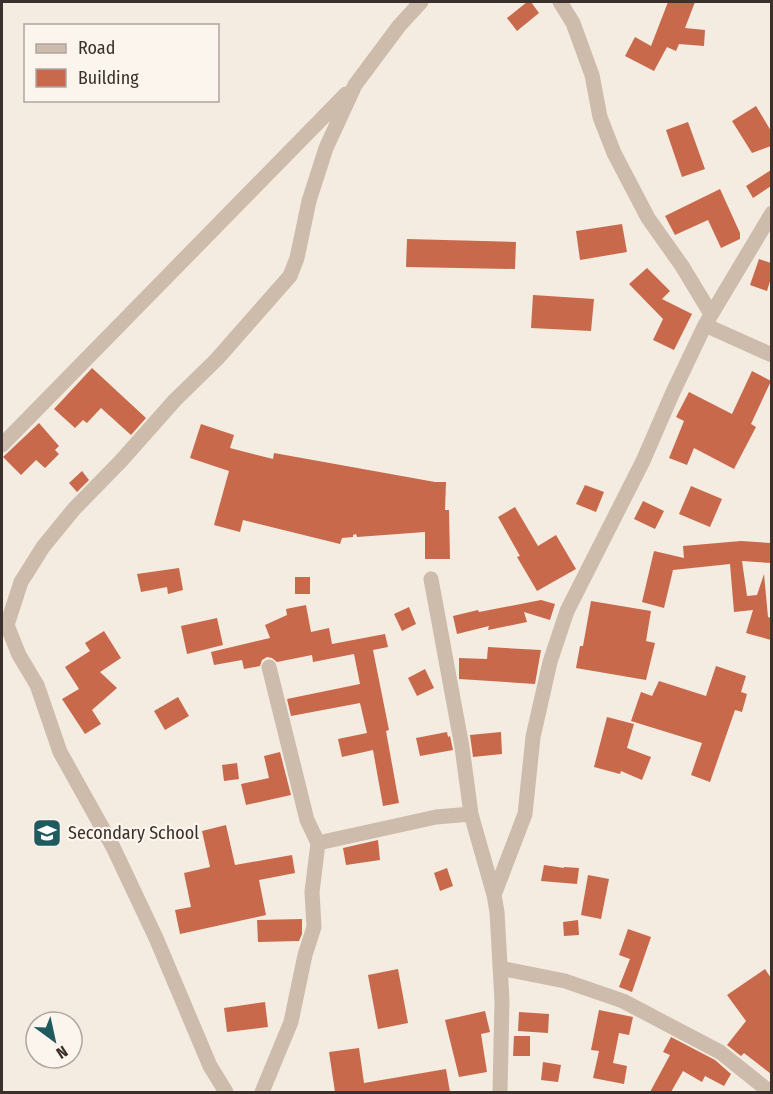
<svg xmlns="http://www.w3.org/2000/svg" width="773" height="1094" viewBox="0 0 773 1094" font-family="'Fira Sans Condensed',sans-serif">
  <rect width="100%" height="100%" fill="#f4ebe1"/>
  <path fill="#c8694b" d="M527 2H531L539 13 517 31 507 18Z
    M668 2H695L685 28 705 30 704 46 679 44 676 51 667 47 654 71 625 56 635 37 651 46Z
    M756 106 771 131V146L752 153 732 121Z
    M688 122 705 169 682 177 666 130Z
    M771 170V186L753 198 746 186Z
    M720 189 740 233V239L721 248 708 220 675 235 665 216Z
    M622 224 627 252 580 260 576 231Z
    M407 239 516 242 515 269 406 267Z
    M759 259 771 263V278L767 291 750 285Z
    M647 268 670 291 662 299 692 314 674 350 653 340 663 319 629 284Z
    M533 295 594 299 591 331 531 328Z
    M92 368 146 418 131 435 101 408 87 423 83 420 75 428 54 409Z
    M752 371 771 381 751 424 756 427 734 469 694 448 687 465 669 458 684 421 676 417 689 392 732 414Z
    M39 423 59 446 55 450 59 454 45 468 36 460 21 475 3 457Z
    M201 424 234 435 230 448 273 459 274 453 435 482H446L445 510H449L450 559H425V532L357 537 356 534 353 535V537L342 538 340 544 243 520 240 532 214 525 229 471 190 458Z
    M82 471 89 480 77 492 69 483Z
    M585 485 604 492 596 512 576 504Z
    M691 486 722 499 710 527 679 514Z
    M643 501 664 511 655 529 634 519Z
    M515 507 538 546 556 535 576 569 537 591 517 557 520 556 498 517Z
    M741 541 771 543V563L742 561 747 596 757 595 764 574 768 617 771 618V640L746 633 753 610 734 612 730 564 673 570 664 608 642 602 654 551 684 558 683 546Z
    M179 568 183 590 168 594 167 587 141 592 137 574Z
    M295 577H310V594H295Z
    M541 600 555 604 550 620 524 612 527 622 488 630 489 626 457 634 453 616 478 610 479 612Z
    M591 601 651 611 646 641 655 643 646 680 576 668 580 646H583Z
    M306 605 311 632 329 628 332 644 385 634 388 647 373 650 389 730 386 731 399 803 383 806 373 750 342 757 338 739 367 733 360 703 291 716 287 699 360 684 354 654 313 662 312 655 277 662 272 658 267 657 262 660 260 666 244 669 242 660 214 665 211 652 270 638 265 625 287 615 286 609Z
    M409 607 416 624 402 631 394 614Z
    M217 618 223 645 187 654 181 626Z
    M104 631 121 658 100 672 117 688 92 710 101 724 85 734 62 699 79 689 65 667 90 651 85 643Z
    M488 647 541 650 535 684 459 679V658L487 659Z
    M716 666 746 676 741 692 747 694 742 712 735 710 710 782 691 775 702 743 631 721 641 692 652 696 659 681 706 696Z
    M425 669 434 688 417 696 408 678Z
    M178 697 189 716 165 730 154 711Z
    M607 717 634 724 627 748 651 757 642 780 621 771 620 774 594 767Z
    M447 732 448 737 450 736 453 750 420 756 416 738Z
    M501 732 502 754 473 757 470 735Z
    M280 752 291 795 246 805 241 784 269 778 264 756Z
    M237 763 239 779 224 781 222 765Z
    M226 825 235 865 292 855 295 873 259 880 266 915 180 934 175 910 191 907 184 873 210 867 202 831Z
    M378 840 380 860 346 865 343 848Z
    M544 865 564 868V867L579 868 577 884 541 881Z
    M447 868 453 886 440 891 434 873Z
    M588 875 609 879 601 919 581 915Z
    M302 919V934L299 941 258 942 257 920Z
    M578 920 579 935 564 936 563 922Z
    M628 929 651 937 632 992 619 987 630 959 619 955Z
    M398 969 408 1023 378 1029 368 975Z
    M765 969 771 978V1074L744 1053 741 1056 727 1045 746 1021 727 995Z
    M265 1002 268 1027 227 1032 224 1008Z
    M599 1010 633 1017 629 1035 619 1033 613 1063 627 1066 624 1084 593 1078 599 1051 591 1050Z
    M485 1011 490 1032 481 1034 487 1072 459 1077 445 1020Z
    M519 1012 549 1014 548 1033 518 1031Z
    M514 1036H530V1056H513Z
    M671 1037 715 1060 731 1074 724 1086 705 1076 702 1082 683 1071 671 1092H650L670 1055 663 1052Z
    M359 1048 364 1083 446 1069 450 1092H335L329 1052Z
    M543 1062 561 1065 558 1082 541 1080Z"/>
  <g fill="none" stroke-linecap="round" stroke-linejoin="round">
    <path stroke="#cdbbac" stroke-width="15" d="M560 2 573 23 592 75 600 117 614 153 648 218 682 266 711 314
      M705 325 772 355
      M2 445 346 94
      M431 579 462 747 471 814 494 895
      M318 843 436 817 471 814
      M500 968 565 981 623 1001 720 1052 770 1092
      M226 1092 210 1066 156 938 113 847 60 752 37 685 19 655 7 625 21 582 43 547 74 509 120 462 175 400 217 359 290 276 297 258 309 201 326 148 355 85 399 26 421 2
      M262 1092 291 1022 305 955 314 927 312 892 318 843 307 820 269 667
      M500 1092 502 1001 497 912 494 895 525 814 533 737 550 662 567 611 643 461 673 392 705 325 772 213"/>
  </g>
  <defs>
    <g id="school-square" transform="scale(1.5)"><rect x="-9" y="-9" width="18" height="18" rx="4" fill="#1f5a5e" stroke="#fbf5ee"/><path d="M0-5L7-2L0 1L-7-2ZM-4 1L0 2.5L4 1V4Q0 6-4 4Z" fill="#fff"/></g>
  </defs>
  <g fill-rule="evenodd">
    <use href="#school-square" x="47" y="833"/>
  </g>
  <g text-anchor="middle" stroke-width="4.5" stroke-linejoin="round" paint-order="stroke">
    <g font-size="18" fill="#3b302b" stroke="#fbf5ee" text-anchor="start">
      <text x="68" y="839">Secondary School</text>
    </g>
  </g>
  <rect width="773" height="1094" fill="none" stroke="#3b302b" stroke-width="6"/>
  <rect x="24" y="24" width="195" height="78" fill="#fbf5ee" stroke="#aea6a0" stroke-width="1.5"/>
  <rect x="36" y="44" width="30" height="9" fill="#cdbbac" stroke="#aea6a0" stroke-width="1.5"/>
  <text x="78" y="54" font-size="18" fill="#3b302b">Road</text>
  <rect x="36" y="69" width="30" height="18" fill="#c8694b" stroke="#aea6a0" stroke-width="1.5"/>
  <text x="78" y="84" font-size="18" fill="#3b302b">Building</text>
  <g transform="translate(54 1040) rotate(147)"><circle r="28" fill="#fbf5ee" stroke="#aea6a0" stroke-width="1.5"/>
  <path d="M0-4.5L10 22L0 15L-10 22Z" fill="#1f5a5e"/>
  <text y="-9" font-size="16" font-weight="bold" text-anchor="middle" fill="#3b302b">N</text>
  </g>
</svg>
